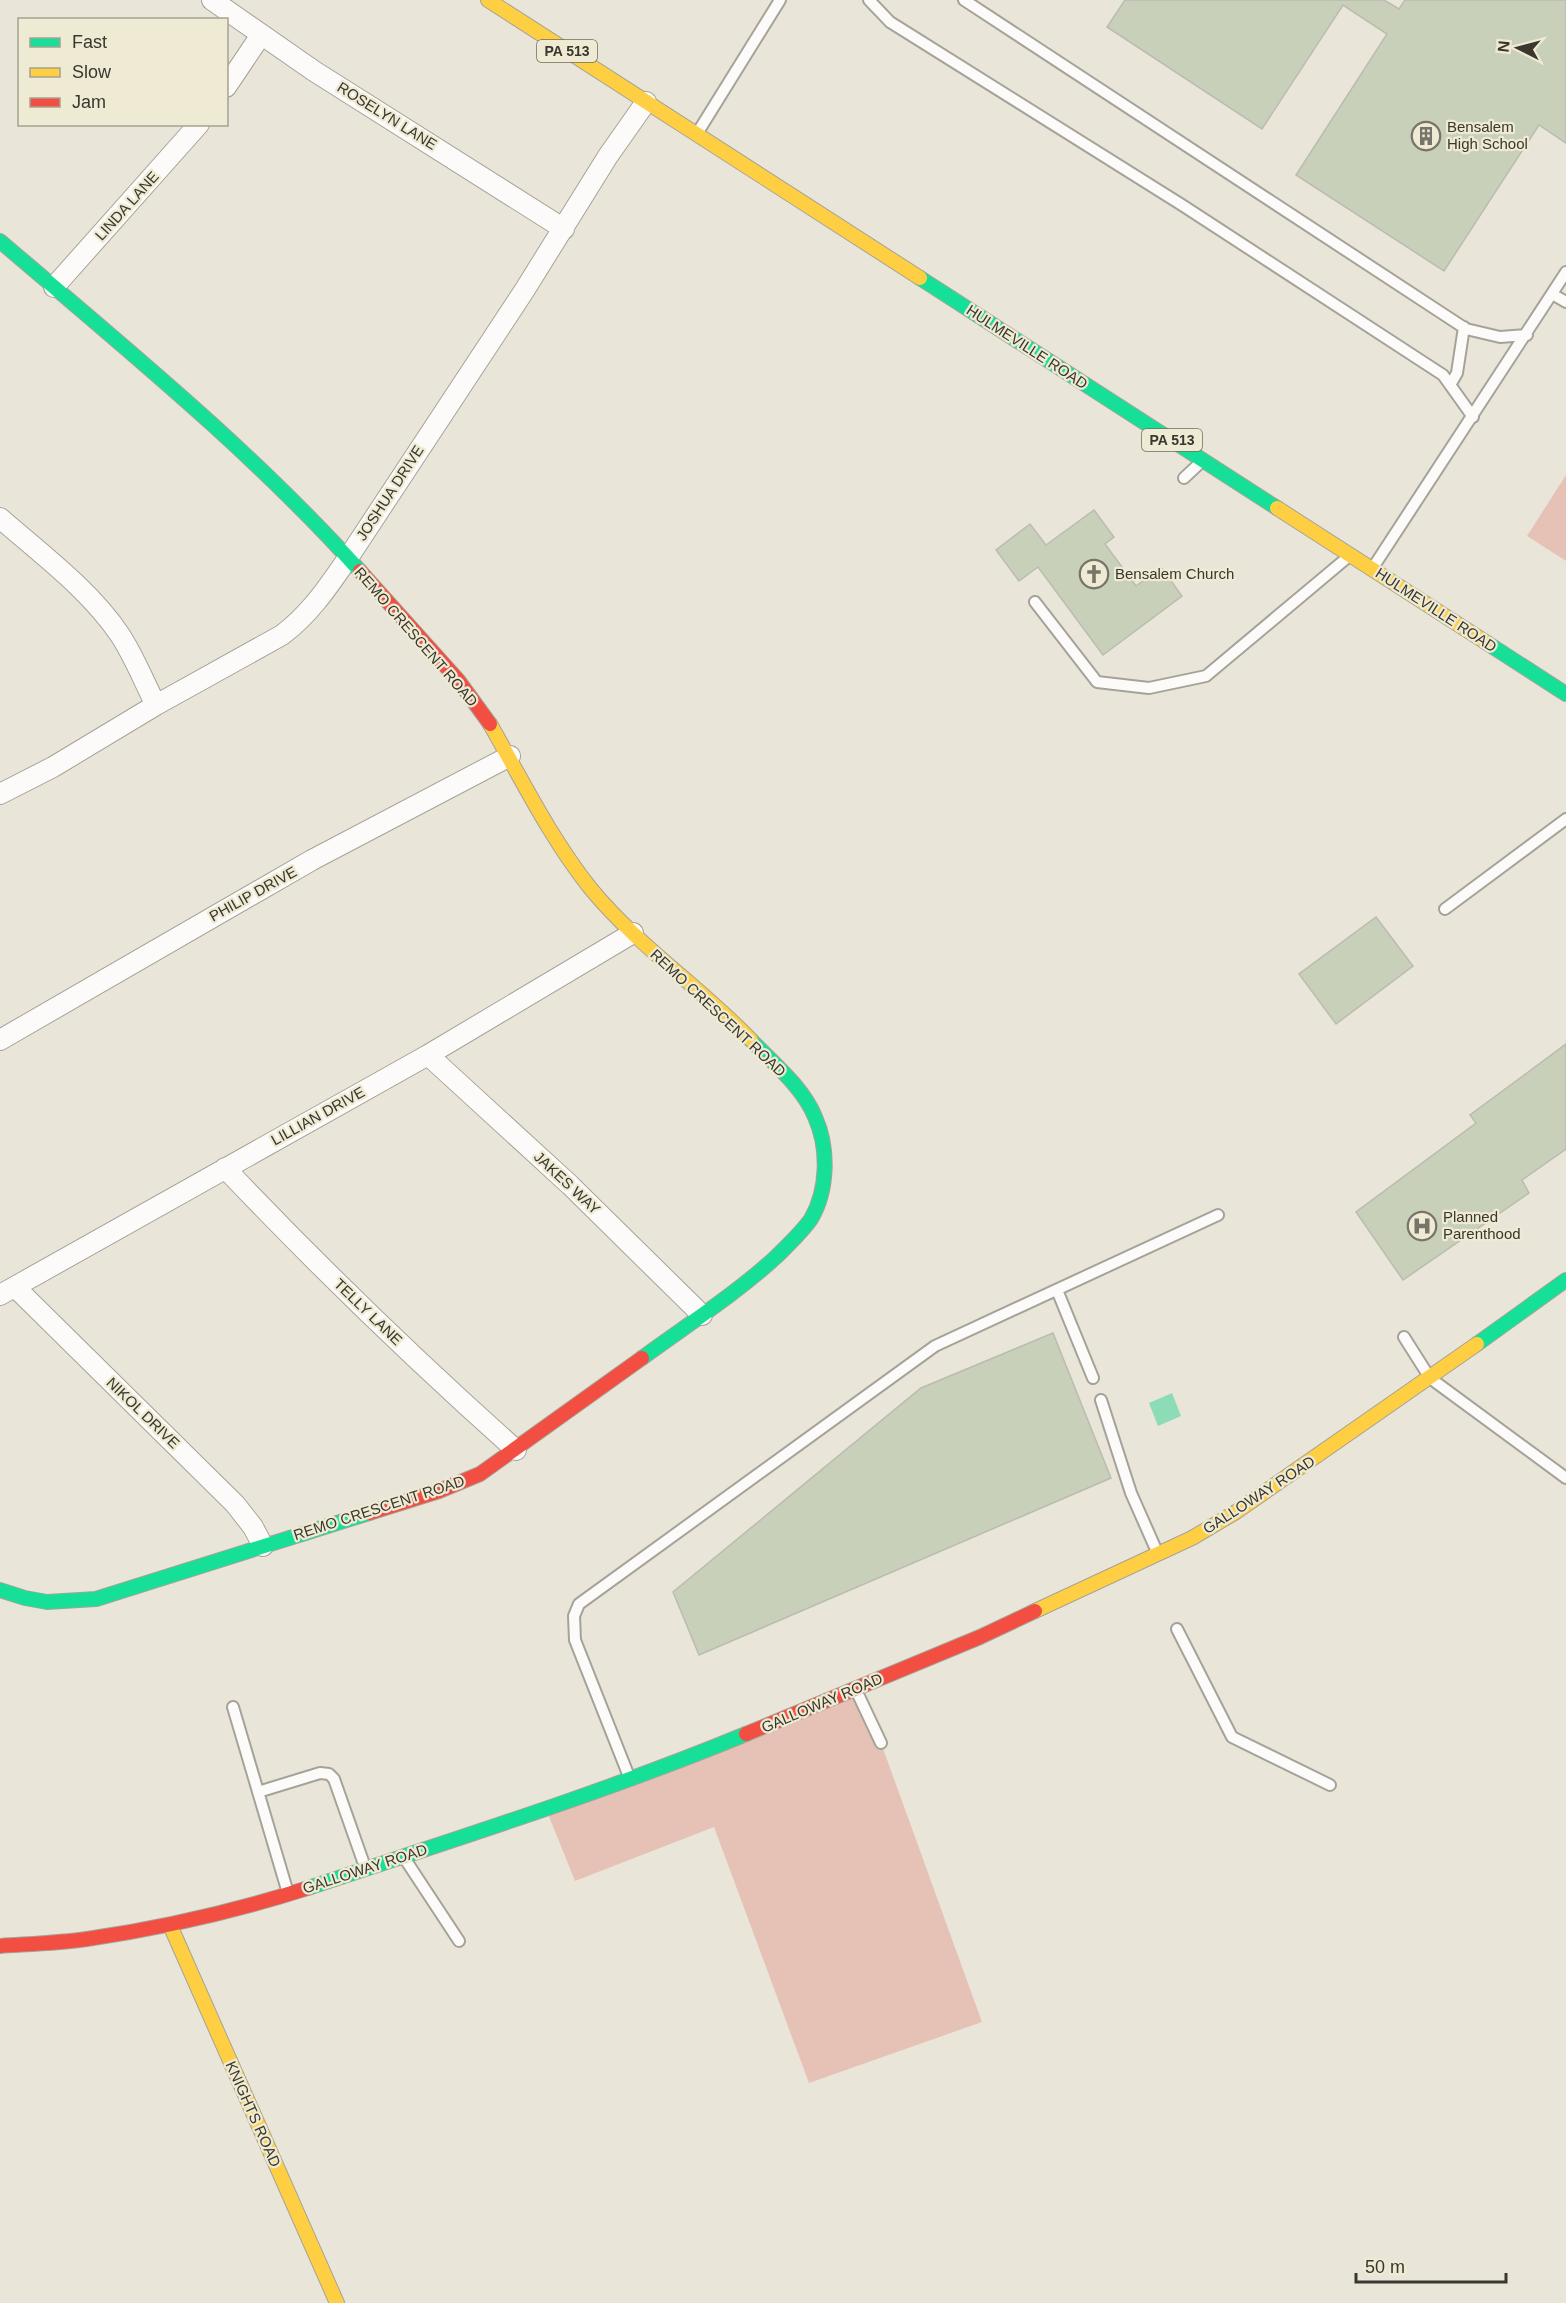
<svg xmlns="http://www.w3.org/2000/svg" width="1566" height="2303" viewBox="0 0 1566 2303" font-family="Arial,sans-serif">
  <rect width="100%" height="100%" fill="#e9e6d9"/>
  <path fill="#e6c2b6" d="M1566 475V561L1527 536Z
    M856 1690 881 1743 982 2022 809 2083 714 1827 575 1881 546 1809Z"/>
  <path fill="#8bdcb7" d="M1172 1393 1181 1416 1158 1426 1149 1403Z"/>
  <path fill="#c9d0b9" stroke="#bbbbb1" stroke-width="1.5" d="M1125 0H1384L1399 9 1405 0H1566V143L1539 125 1444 271 1296 175 1387 34 1343 5 1262 129 1107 27Z
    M1094 510 1114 537 1105 544 1136 586 1161 567 1182 596 1103 655 1038 567 1019 581 996 550 1030 524 1046 545Z
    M1376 917 1413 966 1336 1024 1299 974Z
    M1566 1044V1149L1522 1180 1529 1193 1403 1280 1356 1212 1476 1123 1470 1115Z
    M1053 1333 1111 1478 699 1655 673 1592 921 1388Z"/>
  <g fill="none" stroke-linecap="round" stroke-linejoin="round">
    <g stroke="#a5a399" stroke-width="14">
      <path id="lane" d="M869 0 890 22 1182 205 1443 375 1473 417
        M964 0 1466 329 1500 337 1527 335
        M698 132 780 0
        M1552 294 1566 302
        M1450 385 1457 373 1464 327
        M1184 478 1201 462
        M1374 566 1566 272
        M1035 602 1097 682 1149 688 1206 676 1348 557
        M1445 909 1566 819
        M1057 1290 1093 1378
        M1404 1337 1430 1378 1566 1478
        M1101 1400 1131 1493 1158 1554
        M1177 1629 1232 1737 1330 1785
        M856 1690 881 1743
        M233 1707 288 1893
        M630 1779 575 1640 574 1616 579 1604 935 1346 1218 1215
        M258 1792 320 1773 329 1774 334 1779 365 1867
        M405 1859 459 1941"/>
    </g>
    <g stroke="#a5a399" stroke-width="22">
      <path id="street" d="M212 0 314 71 564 229
        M226 87 261 35
        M54 287 199 124
        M0 518C40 553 90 590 120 635 134 656 144 682 156 705
        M0 794 53 767 156 705 282 635C310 614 328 587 348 558L524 291 608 156 646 102
        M0 1040 312 860 510 756
        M428 1055 570 1185 702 1315
        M225 1168C318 1266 415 1360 516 1450
        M15 1287 235 1504 253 1527 263 1546
        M0 1295 428 1055 633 933"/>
    </g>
    <g stroke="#a5a399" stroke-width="16">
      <path id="fast" d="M0 241C124 347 251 450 360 571
        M920 278 1277 508
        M1487 643 1566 694
        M1477 1344 1566 1280
        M642 1358C687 1325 736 1294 777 1256 788 1245 802 1232 811 1219 828 1190 829 1148 815 1117 803 1087 773 1063 751 1040
        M0 1590 25 1598 47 1602 96 1599 369 1513
        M308 1888C455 1839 603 1793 746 1734"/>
    </g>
    <g stroke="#a5a399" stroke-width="16">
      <path id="slow" d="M488 0 920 278
        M1277 508 1487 643
        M490 724C522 780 551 839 591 889 638 946 700 987 751 1040
        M1035 1611 1192 1538 1236 1512 1477 1344
        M170 1925 337 2303"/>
    </g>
    <g stroke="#a5a399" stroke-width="16">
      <path id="jam" d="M360 571 458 680 490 724
        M369 1513 439 1491 480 1474 642 1358
        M746 1734 980 1637 1035 1611
        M0 1946C29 1944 59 1943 87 1939 162 1928 236 1911 308 1888"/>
    </g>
    <use href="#lane" stroke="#fcfbf9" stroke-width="10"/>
    <use href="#street" stroke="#fcfbf9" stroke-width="20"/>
    <use href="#fast" stroke="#16e098" stroke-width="14"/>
    <use href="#slow" stroke="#ffcf43" stroke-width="14"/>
    <use href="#jam" stroke="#f24e42" stroke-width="14"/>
  </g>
  <defs>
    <g id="building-ring" transform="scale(1.5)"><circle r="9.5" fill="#efead3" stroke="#77746a" stroke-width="1.5"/><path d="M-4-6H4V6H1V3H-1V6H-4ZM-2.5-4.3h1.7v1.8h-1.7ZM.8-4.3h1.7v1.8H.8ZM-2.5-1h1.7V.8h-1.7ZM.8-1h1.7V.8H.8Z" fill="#77746a"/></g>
    <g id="church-ring" transform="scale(1.5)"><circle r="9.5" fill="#efead3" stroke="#77746a" stroke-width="1.5"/><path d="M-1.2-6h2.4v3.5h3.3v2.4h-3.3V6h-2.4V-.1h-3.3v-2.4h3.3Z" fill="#77746a"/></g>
    <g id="hospital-ring" transform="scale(1.5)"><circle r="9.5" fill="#efead3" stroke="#77746a" stroke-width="1.5"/><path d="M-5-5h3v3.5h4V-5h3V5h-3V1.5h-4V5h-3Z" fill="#77746a"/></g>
  </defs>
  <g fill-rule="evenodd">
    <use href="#building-ring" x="1426" y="136"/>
    <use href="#church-ring" x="1094" y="574"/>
    <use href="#hospital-ring" x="1422" y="1226"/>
  </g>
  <g text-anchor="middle" stroke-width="4.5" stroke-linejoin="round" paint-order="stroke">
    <g fill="#efead3" stroke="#706d60" stroke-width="1.5">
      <rect x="537" y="40" width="60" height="22" rx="4.5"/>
      <rect x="1142" y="429" width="60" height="22" rx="4.5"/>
    </g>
    <g font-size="14" font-weight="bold" fill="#39372e">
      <text x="567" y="56">PA 513</text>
      <text x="1172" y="445">PA 513</text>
    </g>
    <g font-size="15" fill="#39372e" stroke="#efead3">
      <text transform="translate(387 116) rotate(32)" y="5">ROSELYN LANE</text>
      <text transform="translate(127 206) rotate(-48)" y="5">LINDA LANE</text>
      <text transform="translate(1027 347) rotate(33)" y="5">HULMEVILLE ROAD</text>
      <text transform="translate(390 493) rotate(-57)" y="5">JOSHUA DRIVE</text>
      <text transform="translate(1436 610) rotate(33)" y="5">HULMEVILLE ROAD</text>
      <text transform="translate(416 637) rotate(49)" y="5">REMO CRESCENT ROAD</text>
      <text transform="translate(253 894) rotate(-29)" y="5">PHILIP DRIVE</text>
      <text transform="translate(718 1013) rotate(43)" y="5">REMO CRESCENT ROAD</text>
      <text transform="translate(318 1116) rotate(-29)" y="5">LILLIAN DRIVE</text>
      <text transform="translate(567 1183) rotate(43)" y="5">JAKES WAY</text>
      <text transform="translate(368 1312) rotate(44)" y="5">TELLY LANE</text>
      <text transform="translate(143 1413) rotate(44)" y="5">NIKOL DRIVE</text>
      <text transform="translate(1259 1495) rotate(-33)" y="5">GALLOWAY ROAD</text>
      <text transform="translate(379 1508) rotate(-18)" y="5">REMO CRESCENT ROAD</text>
      <text transform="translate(822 1703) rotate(-23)" y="5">GALLOWAY ROAD</text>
      <text transform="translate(365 1869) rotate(-18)" y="5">GALLOWAY ROAD</text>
      <text transform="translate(253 2114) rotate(66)" y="5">KNIGHTS ROAD</text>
    </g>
    <g font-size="15" fill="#39372e" stroke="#efead3" text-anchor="start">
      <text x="1447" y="132">Bensalem<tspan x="1447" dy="17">High School</tspan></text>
      <text x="1115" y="579">Bensalem Church</text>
      <text x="1443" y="1222">Planned<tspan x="1443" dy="17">Parenthood</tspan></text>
    </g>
  </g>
  <rect x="18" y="18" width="210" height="108" fill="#efead3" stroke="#a6a291" stroke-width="1.5"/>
  <rect x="30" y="38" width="30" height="9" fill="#16e098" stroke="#a6a291" stroke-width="1.5"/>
  <text x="72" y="48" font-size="18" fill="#39372e">Fast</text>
  <rect x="30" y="68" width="30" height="9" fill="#ffcf43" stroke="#a6a291" stroke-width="1.5"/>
  <text x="72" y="78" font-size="18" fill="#39372e">Slow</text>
  <rect x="30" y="98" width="30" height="9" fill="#f24e42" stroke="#a6a291" stroke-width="1.5"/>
  <text x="72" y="108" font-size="18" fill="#39372e">Jam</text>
  <g transform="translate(1518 48) rotate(276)" stroke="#efead3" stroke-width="4.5" paint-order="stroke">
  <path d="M0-4.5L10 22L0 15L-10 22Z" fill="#39372e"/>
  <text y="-9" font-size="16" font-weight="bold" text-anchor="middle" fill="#39372e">N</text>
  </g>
  <path d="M1356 2273v9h150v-9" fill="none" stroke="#39372e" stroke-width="3"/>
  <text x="1365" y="2273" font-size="18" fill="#39372e" stroke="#efead3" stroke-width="4.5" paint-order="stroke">50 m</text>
</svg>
